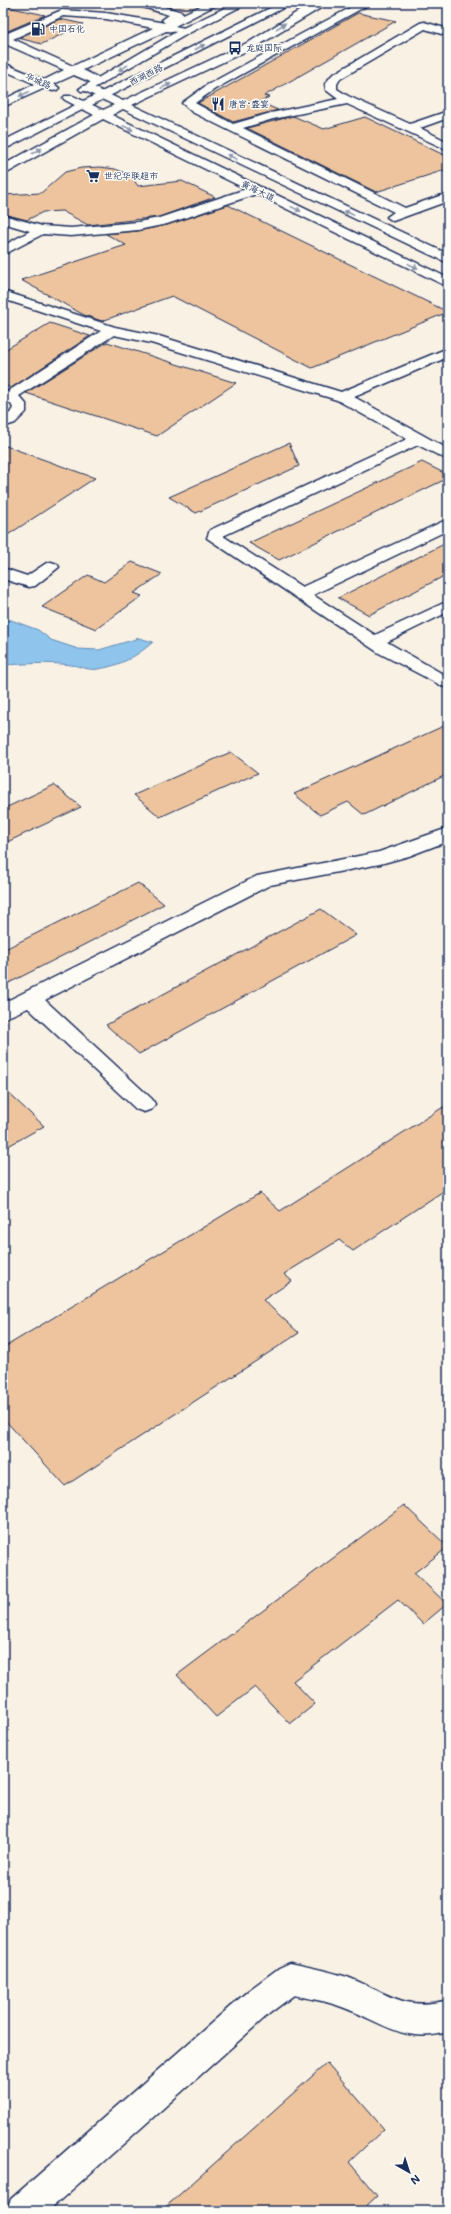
<svg xmlns="http://www.w3.org/2000/svg" width="451" height="2214" viewBox="0 0 451 2214" font-family="Mali,'LXGW WenKai TC',sans-serif">
  <rect width="100%" height="100%" fill="#faf1e5"/>
  <filter id="ink" filterUnits="userSpaceOnUse"><feTurbulence type="fractalNoise" baseFrequency=".025" numOctaves="2"/><feDisplacementMap in="SourceGraphic" scale="8" xChannelSelector="R" yChannelSelector="G"/><feConvolveMatrix kernelMatrix="1 2 1 2 8 2 1 2 1" color-interpolation-filters="sRGB"/></filter>
  <g filter="url(#ink)">
    <path fill="#f6e4cf" d="M123 3H209L191 11 163 15 154 14Z"/>
    <path fill="#8fc5ed" stroke="#6189b4" d="M3 617 38 630 51 640 78 649 99 650 139 638 153 642C137 656 120 666 98 669 90 671 80 666 71 665 48 662 26 664 3 665Z"/>
    <path fill="#edc49d" stroke="#1b2f5e" d="M3 6 45 15 3 33Z
      M358 13 396 21 264 96 269 97 259 102 278 110 233 122 198 103Z
      M60 19 83 24 42 44 18 38Z
      M293 116 324 129 365 117 448 157V169L376 192 247 128Z
      M100 167 115 169 130 175 138 186 182 181 215 197 159 217 88 225 62 211 43 212 27 220 3 214V195L41 193 65 172 81 168Z
      M228 205 448 312 312 368 172 296 102 321 84 315 21 280 126 245 106 234 138 231 167 225Z
      M50 323 90 336 11 388 3 385V351Z
      M107 342 236 383 157 436 26 393Z
      M289 443 299 466 196 513 169 497Z
      M3 445 95 478 3 538Z
      M422 462 448 475V478L279 560 249 543Z
      M448 542V574L369 615 338 598Z
      M132 562 162 574 134 593 142 596 96 629 42 607 88 575 104 582Z
      M448 724V774L364 815 348 802 320 815 294 794Z
      M231 752 258 773 160 817 134 795Z
      M54 785 81 807 3 844V809Z
      M138 883 164 904 3 986V950Z
      M321 909 356 935 139 1054 106 1025Z
      M3 1088 44 1126 3 1149Z
      M448 1104V1188L353 1251 339 1240 284 1274 292 1281 263 1300 299 1333 65 1486 3 1418V1348L260 1193 280 1211Z
      M404 1505 448 1547 414 1573 447 1604 423 1624 398 1600 293 1681 315 1704 290 1724 255 1687 216 1717 177 1675Z
      M327 2063 384 2129 349 2162 377 2196 361 2211H161Z"/>
    <g fill="none" stroke-linecap="round" stroke-linejoin="round">
      <g stroke="#1b2f5e" stroke-width="3">
        <path id="minor" d="M136 3H152L182 12 183 14 207 3H220L175 26 189 29 190 31 189 33 166 31 83 70 103 80 105 82 103 84H95L74 75 54 84 59 88 57 90 53 91 45 88 3 107V100L35 84 3 70V63L44 80 64 70 3 43V35L62 10 106 13 165 23 162 20 169 15 137 5ZM63 16 106 19 153 28 73 66 13 39Z
          M315 3H329L259 45 132 105 448 254V263L123 109 112 115 448 278V287L256 194 167 224 138 230 71 236 43 234 3 255V246L30 231 3 223V215L42 226 71 228 138 222 159 218 246 189 103 119 7 173 3 174V165L94 115 65 100 63 98 65 96H73L103 110 114 105 83 90 81 88 83 86H91L123 101 251 41 302 9Z
          M359 3H367L368 5 215 89 195 103 233 124 271 113 338 99 326 90 325 84 332 75 420 23 424 22 448 29V36L425 29 340 79 337 84V89L348 96 410 124 448 111V118L420 128 448 142V150L347 104 273 119 243 128 405 208 448 193V201L393 221 387 217 394 212 192 112 182 103 207 85Z
          M3 291 115 327 159 336 341 392 448 348V357L354 397 448 449V460L418 445 223 536 302 587 448 519V530L313 595 375 635 448 601V612L387 642 448 677V689L379 653 207 538 210 530 407 439 337 400 151 343 114 335 19 396 26 404V412L15 423 3 427V417L10 413 13 408 11 404 3 400V391L7 392 101 331 3 299Z
          M51 562 57 564 59 567 35 586 29 587 3 579V568L27 576 45 564Z
          M448 828V841L409 856 380 864 270 885 45 1000 152 1099 155 1104 152 1109 144 1112 136 1109 28 1008 3 1019V1003L257 876 379 852Z
          M290 1963C309 1967 328 1971 347 1977 386 1992 403 2012 448 2000V2032C402 2044 383 2022 342 2007 327 2001 310 1999 294 1995L270 2013 48 2211H6L11 2199 248 1991 279 1968Z"/>
      </g>
      <g stroke="#1b2f5e" stroke-width="3">
        <path id="major" d="M235 3H248L189 33 89 91H81L79 89 181 29Z
          M280 3H293L3 150V141Z"/>
      </g>
      <use href="#minor" fill="#fdfcf7" fill-rule="evenodd"/>
      <use href="#major" fill="#fdfcf7" fill-rule="evenodd"/>
    </g>
    <defs><path id="oneway-solid" d="M-6-.8H1V-3.2L6.5 0L1 3.2V.8H-6Z"/></defs>
    <g fill="#8c96aa">
      <use href="#oneway-solid" transform="translate(281 26) rotate(-32)"/>
      <use href="#oneway-solid" transform="translate(200 47) rotate(-27)"/>
      <use href="#oneway-solid" transform="translate(123 68) rotate(149)"/>
      <use href="#oneway-solid" transform="translate(166 86) rotate(-24)"/>
      <use href="#oneway-solid" transform="translate(24 94) rotate(154)"/>
      <use href="#oneway-solid" transform="translate(128 128) rotate(26)"/>
      <use href="#oneway-solid" transform="translate(37 151) rotate(-29)"/>
      <use href="#oneway-solid" transform="translate(232 157) rotate(-155)"/>
      <use href="#oneway-solid" transform="translate(296 209) rotate(26)"/>
      <use href="#oneway-solid" transform="translate(349 213) rotate(-155)"/>
      <use href="#oneway-solid" transform="translate(413 266) rotate(26)"/>
    </g>
  </g>
  <defs>
    <g id="fuel-bare" transform="scale(1.08)"><path d="M-5.5-6h7V0h2V4h1.3V-2.5L3-4.5l.8-.8L6-3V5H2.5V1h-1V6h-7ZM-4.2-4.7v3.2H.2V-4.7Z" fill="#1b2f5e" stroke="#fdfcf7" stroke-width="2.5" paint-order="stroke"/></g>
    <g id="bus-bare" transform="scale(1.08)"><path d="M-5-6H5V4H4V6H2V4H-2V6H-4V4H-5ZM-3.5-4V0h7V-4ZM-3.5 1.2v1.5H-2V1.2ZM2 1.2v1.5H3.5V1.2Z" fill="#1b2f5e" stroke="#fdfcf7" stroke-width="2.5" paint-order="stroke"/></g>
    <g id="restaurant-bare" transform="scale(1.08)"><path d="M-5-6h1v4h1v-4h1v4h1v-4h1v5L-1.5 .5V6h-2V.5L-5-1ZM5-6V6H3V1.5H1.5Q1.5-4 5-6Z" fill="#1b2f5e" stroke="#fdfcf7" stroke-width="2.5" paint-order="stroke"/></g>
    <g id="supermarket-bare" transform="scale(1.08)"><path d="M-6-5.5h2.5l.6 2H6L4.5 2H-2.5L-4.4-4H-6ZM-1.5 3.2a1.3 1.3 0 1 0 .1 0ZM3 3.2a1.3 1.3 0 1 0 .1 0Z" fill="#1b2f5e" stroke="#fdfcf7" stroke-width="2.5" paint-order="stroke"/></g>
  </defs>
  <g fill-rule="evenodd">
    <use href="#fuel-bare" x="38" y="29"/>
    <use href="#bus-bare" x="235" y="48"/>
    <use href="#restaurant-bare" x="218" y="104"/>
    <use href="#supermarket-bare" x="93" y="176"/>
  </g>
  <g text-anchor="middle" stroke-width="3" stroke-linejoin="round" paint-order="stroke">
    <g font-size="9" fill="#1b2f5e" stroke="#fdfcf7" text-anchor="start">
      <text x="49" y="32">中国石化</text>
      <text x="246" y="51">龙庭国际</text>
      <text x="229" y="107">唐宫·盛宴</text>
      <text x="104" y="179">世纪华联超市</text>
    </g>
    <g font-size="9" fill="#1b2f5e" stroke="#fdfcf7">
      <text transform="translate(146 75) rotate(-27)" y="3">西湖西路</text>
      <text transform="translate(38 81) rotate(24)" y="3">华城路</text>
      <text transform="translate(258 191) rotate(26)" y="3">黄海大道</text>
    </g>
  </g>
  <rect width="451" height="2214" fill="none" stroke="#fdfcf7" stroke-width="16"/>
  <rect x="8" y="8" width="435" height="2198" fill="none" stroke="#1b2f5e" stroke-width="1.5" filter="url(#ink)"/>
  <g transform="translate(409 2172) rotate(141)" stroke="#fdfcf7" stroke-width="3" paint-order="stroke">
  <path d="M0-3L7 15L0 10L-7 15Z" fill="#1b2f5e"/>
  <text y="-6" font-size="11" font-weight="bold" text-anchor="middle" fill="#1b2f5e">N</text>
  </g>
</svg>
